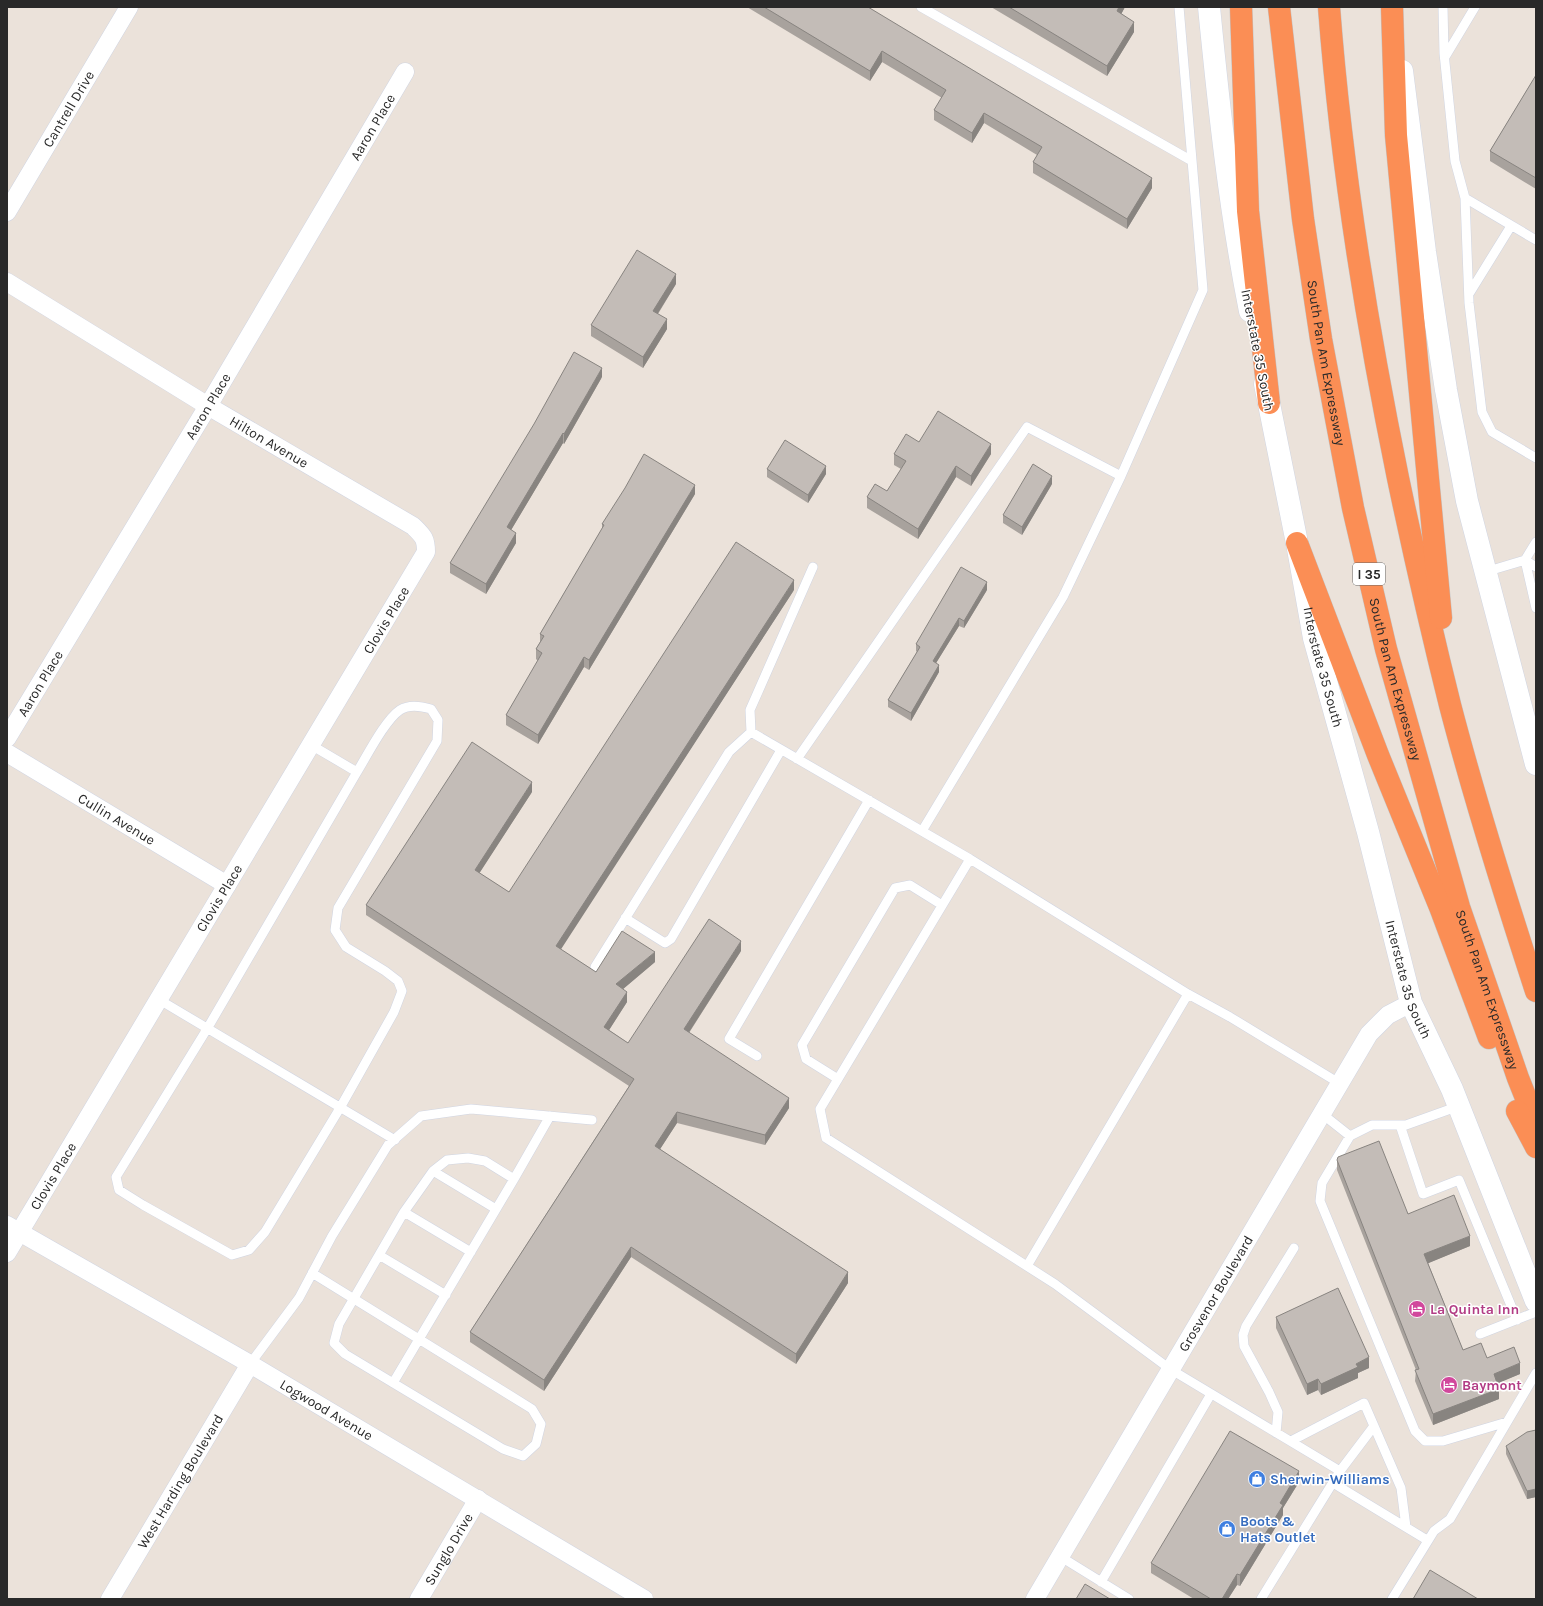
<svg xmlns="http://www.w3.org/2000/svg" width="1543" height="1606" viewBox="0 0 1543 1606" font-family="Karla,sans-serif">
  <rect width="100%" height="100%" fill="#ebe2da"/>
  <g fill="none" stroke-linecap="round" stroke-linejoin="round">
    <g stroke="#d0d5e2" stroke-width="10">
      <path id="service" d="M921 7 1192 161
        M1443 7 1444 53 1455 161 1465 198 1469 303 1482 412 1492 432 1536 458
        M1445 57 1475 7
        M1465 198 1536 240
        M1469 294 1511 226
        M1536 542 1525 560 1536 567
        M813 567 750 710 751 732 970 859 1188 994 1230 1017 1339 1083
        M1485 572 1525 560 1536 608
        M311 745 357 772 207 1029 116 1177 119 1190 143 1205 232 1255 249 1250 265 1232 340 1108 394 1012 402 991 398 981 385 971 346 947 335 930 338 908 437 741 438 720 431 709C421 706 409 704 400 710 385 720 367 756 357 772
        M797 759 1027 427 1121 476
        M922 831 1063 597 1121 476 1203 290 1179 7
        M970 859 820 1109 826 1138 1055 1284 1170 1369 1340 1471 1261 1599
        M625 918 665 943 671 939 781 750
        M595 967 729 752 751 732
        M158 999 395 1140
        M757 1056 729 1039 869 800
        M838 1079 806 1059 802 1045 895 888 910 885 942 905
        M1321 1113 1350 1136 1322 1183 1320 1201 1415 1431 1425 1441H1443L1507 1422
        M1400 1125 1423 1194 1459 1180 1517 1320
        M1350 1136 1372 1125H1406L1459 1106
        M433 1171 496 1209
        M404 1212 471 1252
        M379 1255 446 1295
        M1027 1266 1188 994
        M312 1273 532 1409 541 1424 536 1444 523 1456 503 1449 345 1354 334 1343 339 1324 404 1212 433 1171 447 1160 468 1158 485 1161 514 1179 550 1116
        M1480 1334 1536 1312
        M250 1364 299 1298 332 1236 388 1145 421 1116 471 1109 592 1120
        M393 1383 514 1179
        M1276 1433 1278 1412 1269 1392 1244 1346 1243 1335 1246 1326 1294 1248
        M1291 1441 1364 1403 1401 1488 1406 1527
        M1340 1471 1374 1426
        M1333 1483 1427 1540
        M1061 1557 1129 1599
        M1101 1582 1211 1394
        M1392 1599 1434 1531 1450 1519 1536 1373"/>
    </g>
    <g stroke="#d0d5e2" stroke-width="19">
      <g id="minor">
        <path id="s1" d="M7 212 129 7"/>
        <path id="s2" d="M7 282 208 406 413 526C423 536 426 538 426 552L7 1253"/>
        <path id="s3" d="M7 738 208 406 405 72"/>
        <path id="s4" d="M7 753 227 885"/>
        <path id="s5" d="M7 1225 250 1364 644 1599"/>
        <path id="s6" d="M110 1599 250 1364"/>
        <path id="s7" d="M419 1599 478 1499"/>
        <path id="s8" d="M1035 1599 1369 1034 1388 1015 1411 1003"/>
      </g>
    </g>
    <g stroke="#d0d5e2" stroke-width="23">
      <g id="secondary">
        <path d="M1209 7C1219 109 1230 211 1250 311"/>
        <path d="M1402 71 1425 252 1446 390 1467 501 1536 764"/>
        <path id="s9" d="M1265 384 1297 543 1314 638 1368 832 1411 1003 1452 1089 1536 1301"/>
      </g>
    </g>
    <g stroke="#c3c3c3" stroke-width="23">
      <g id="motorway">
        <path d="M1241 7 1248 211 1269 403"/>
        <path id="s10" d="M1279 7 1303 219 1321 339 1353 508 1386 649 1459 907 1518 1078 1536 1123"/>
        <path d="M1329 7C1341 165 1366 322 1398 478 1414 554 1431 629 1450 705 1475 801 1505 896 1536 991"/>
        <path d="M1392 7 1396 135 1441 618"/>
        <path d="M1297 543 1378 755 1440 907 1489 1038"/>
        <path d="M1517 1111 1536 1147"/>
      </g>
    </g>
    <use href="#service" stroke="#fff" stroke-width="9"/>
    <use href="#minor" stroke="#fff" stroke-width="18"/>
    <use href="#secondary" stroke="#fff" stroke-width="22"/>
    <use href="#motorway" stroke="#fb8e55" stroke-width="22"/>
  </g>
  <path fill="#a8a29d" d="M747 7H868L1152 188 1127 229 1033 173V162L1037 155 984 123 972 143 934 120V110L942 98 882 62 870 81Z
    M991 7H1125L1121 14 1134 32 1107 76Z
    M1536 75V189L1490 161V151Z
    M676 284 658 314 667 329 643 368 591 336V325Z
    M602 377 564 444 563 443 511 530 516 543 486 594 450 573V563Z
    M919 442 991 454 971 486 956 477 918 539 867 508V497L887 491 901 469 894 465V454Z
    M767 469 826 474 808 503 767 477Z
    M1052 484 1022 535 1003 523V515Z
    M695 494 589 670 584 667 538 744 506 725V715L538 661 536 659V649L540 642V634L602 529V524Z
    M794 590 560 949 596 972 655 962 623 989 627 1002 609 1030 628 1043 741 951 689 1033 789 1108 765 1145 677 1123 660 1149 848 1283 796 1364 631 1257 544 1391 470 1342V1332L629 1086 366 915V905L532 792 479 873 509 892Z
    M987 590 964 628 959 626 936 663 939 672 911 721 888 707V700L917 652 916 651V644Z
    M1337 1160 1408 1214 1470 1246 1428 1263 1463 1350 1487 1358 1520 1374 1497 1383 1499 1399 1433 1425 1415 1381 1416 1370 1337 1170Z
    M1276 1317 1369 1368 1358 1373V1378L1321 1395 1318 1390 1307 1395 1276 1328Z
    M1536 1430V1497L1527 1499 1506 1454V1446Z
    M1299 1482 1283 1508V1515L1240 1586 1237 1585 1228 1599H1194L1151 1573V1563Z"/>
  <path fill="#888480" d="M1119 7H1125L1117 22V11Z
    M1134 22V32L1107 76V66Z
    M882 51V62L870 81V71Z
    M984 113V123L972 143V133Z
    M1152 178V188L1127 229V219Z
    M676 274V284L653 321V311Z
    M667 319V329L643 368V357Z
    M602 368V377L564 444V434Z
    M563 433V443L507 537V527Z
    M991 444V454L971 486V476Z
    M826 466V474L808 503V495Z
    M956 466V477L918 539V529Z
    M1052 476V484L1022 535V527Z
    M695 485V494L589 670V660Z
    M516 533V543L486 594V584Z
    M794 580V590L556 957V946Z
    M987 582V590L964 628V621Z
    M959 618V626L933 668V661Z
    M584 657V667L538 744V735Z
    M939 665V672L911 721V713Z
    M532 782V792L475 880V870Z
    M741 941V951L684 1040V1029Z
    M655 952V962L616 995V984Z
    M627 992V1002L604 1038V1027Z
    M789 1098V1108L765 1145V1135Z
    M677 1112V1123L655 1157V1146Z
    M1470 1236V1246L1424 1265V1254Z
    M631 1247V1257L544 1391V1380Z
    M848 1272V1283L796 1364V1354Z
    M1369 1357V1368L1358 1373V1378L1321 1395V1384L1356 1364Z
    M1520 1363V1374L1494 1385V1374Z
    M1318 1379V1390L1307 1395V1384Z
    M1499 1389V1399L1433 1425V1414Z
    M1299 1471V1482L1283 1508V1515L1240 1586V1575L1280 1503Z
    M1536 1489V1497L1527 1499V1491Z
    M1237 1574V1585L1228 1599H1222Z"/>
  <path fill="#c3bcb7" stroke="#888480" d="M764 7H868L1152 178 1127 219 1033 162 1042 147 984 113 972 133 934 110 946 90 882 51 870 71Z
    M1009 7H1119L1117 11 1134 22 1107 66Z
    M1536 75V178L1490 151Z
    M637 250 676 274 653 311 667 319 643 357 591 325Z
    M574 352 602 368 564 434 563 433 507 527 516 533 486 584 450 563 534 424Z
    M938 411 991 444 971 476 956 466 918 529 867 497 875 484 887 491 906 461 894 454 906 434 919 442Z
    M785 440 826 466 808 495 767 469Z
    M644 454 695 485 589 660 584 657 538 735 506 715 542 653 536 649 544 636 540 634 604 525 602 524 625 488Z
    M1033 464 1052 476 1022 527 1003 515Z
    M736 542 794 580 556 946 596 972 622 931 655 952 616 984 627 992 604 1027 628 1043 709 919 741 941 684 1029 789 1098 765 1135 677 1112 655 1146 848 1272 796 1354 631 1247 544 1380 470 1332 634 1079 366 905 472 742 532 782 475 870 509 892Z
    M961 567 987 582 964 621 959 618 933 661 939 665 911 713 888 700 920 647 916 644Z
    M1379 1141 1408 1214 1454 1195 1470 1236 1424 1254 1463 1350 1481 1343 1487 1358 1514 1347 1520 1363 1494 1374 1499 1389 1433 1414 1415 1370 1419 1369 1337 1160 1338 1157Z
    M1338 1288 1369 1357 1356 1364 1358 1367 1321 1384 1318 1379 1307 1384 1276 1317Z
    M1536 1430V1489L1527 1491 1506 1446 1527 1432Z
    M1230 1431 1299 1471 1280 1503 1283 1505 1240 1575 1237 1574 1222 1599H1211L1151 1563Z
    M1430 1570 1478 1599H1413Z
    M1085 1584 1110 1599H1076Z"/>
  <defs>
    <g id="hotel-disc" transform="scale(0.9)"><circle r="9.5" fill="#d1479c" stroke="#fff"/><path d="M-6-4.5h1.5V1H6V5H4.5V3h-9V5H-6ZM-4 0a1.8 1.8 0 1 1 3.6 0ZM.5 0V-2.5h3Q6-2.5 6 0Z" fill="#fff"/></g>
    <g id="shop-disc" transform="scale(0.9)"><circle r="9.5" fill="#3f7fe0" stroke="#fff"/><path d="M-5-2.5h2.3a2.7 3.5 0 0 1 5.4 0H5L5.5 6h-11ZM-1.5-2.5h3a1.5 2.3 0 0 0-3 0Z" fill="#fff"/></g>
  </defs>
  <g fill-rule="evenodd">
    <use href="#hotel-disc" x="1417" y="1309"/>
    <use href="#hotel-disc" x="1449" y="1385"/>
    <use href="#shop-disc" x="1257" y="1479"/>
    <use href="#shop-disc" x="1227" y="1529"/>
  </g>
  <g text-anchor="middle" stroke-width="3" stroke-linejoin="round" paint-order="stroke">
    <rect fill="#fff" stroke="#696969" stroke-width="1" x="1353" y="563" width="32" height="22" rx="3"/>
    <g font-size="13" font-weight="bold" fill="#292929">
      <text x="1369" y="579">I 35</text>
    </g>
    <g font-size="14" fill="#292929" stroke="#fff">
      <text dy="5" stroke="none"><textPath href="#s1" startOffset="120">Cantrell Drive</textPath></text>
      <text dy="5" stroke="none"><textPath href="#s3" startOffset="712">Aaron Place</textPath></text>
      <text transform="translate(1258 350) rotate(79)" y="5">Interstate 35 South</text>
      <text dy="5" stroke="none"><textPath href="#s10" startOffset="359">South Pan Am Expressway</textPath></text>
      <text dy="5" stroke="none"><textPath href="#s3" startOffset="388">Aaron Place</textPath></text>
      <text dy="5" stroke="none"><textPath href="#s2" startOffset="307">Hilton Avenue</textPath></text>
      <text transform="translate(386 620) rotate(-59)" y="5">Clovis Place</text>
      <text dy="5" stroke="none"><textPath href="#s9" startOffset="289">Interstate 35 South</textPath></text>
      <text dy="5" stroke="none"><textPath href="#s10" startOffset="683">South Pan Am Expressway</textPath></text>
      <text dy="5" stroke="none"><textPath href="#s3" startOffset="64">Aaron Place</textPath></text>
      <text dy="5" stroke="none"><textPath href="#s4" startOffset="128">Cullin Avenue</textPath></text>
      <text transform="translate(219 898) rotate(-59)" y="5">Clovis Place</text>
      <text dy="5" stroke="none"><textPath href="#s9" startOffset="613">Interstate 35 South</textPath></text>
      <text dy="5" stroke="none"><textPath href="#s10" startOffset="1007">South Pan Am Expressway</textPath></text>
      <text transform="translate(53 1176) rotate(-59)" y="5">Clovis Place</text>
      <text dy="5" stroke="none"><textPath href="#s8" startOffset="355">Grosvenor Boulevard</textPath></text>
      <text dy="5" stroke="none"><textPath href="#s5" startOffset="369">Logwood Avenue</textPath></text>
      <text dy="5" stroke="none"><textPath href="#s6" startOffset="137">West Harding Boulevard</textPath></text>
      <text dy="5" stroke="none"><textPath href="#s7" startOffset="58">Sunglo Drive</textPath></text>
    </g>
    <g font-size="14" font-weight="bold" fill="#b23c85" stroke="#fff" text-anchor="start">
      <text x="1430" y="1314">La Quinta Inn</text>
      <text x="1462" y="1390">Baymont</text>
    </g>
    <g font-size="14" font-weight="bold" fill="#366cbe" stroke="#fff" text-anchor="start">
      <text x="1270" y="1484">Sherwin-Williams</text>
      <text x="1240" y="1526">Boots &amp;<tspan x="1240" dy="16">Hats Outlet</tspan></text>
    </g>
  </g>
  <rect width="1543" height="1606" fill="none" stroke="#292929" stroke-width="16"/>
</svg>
